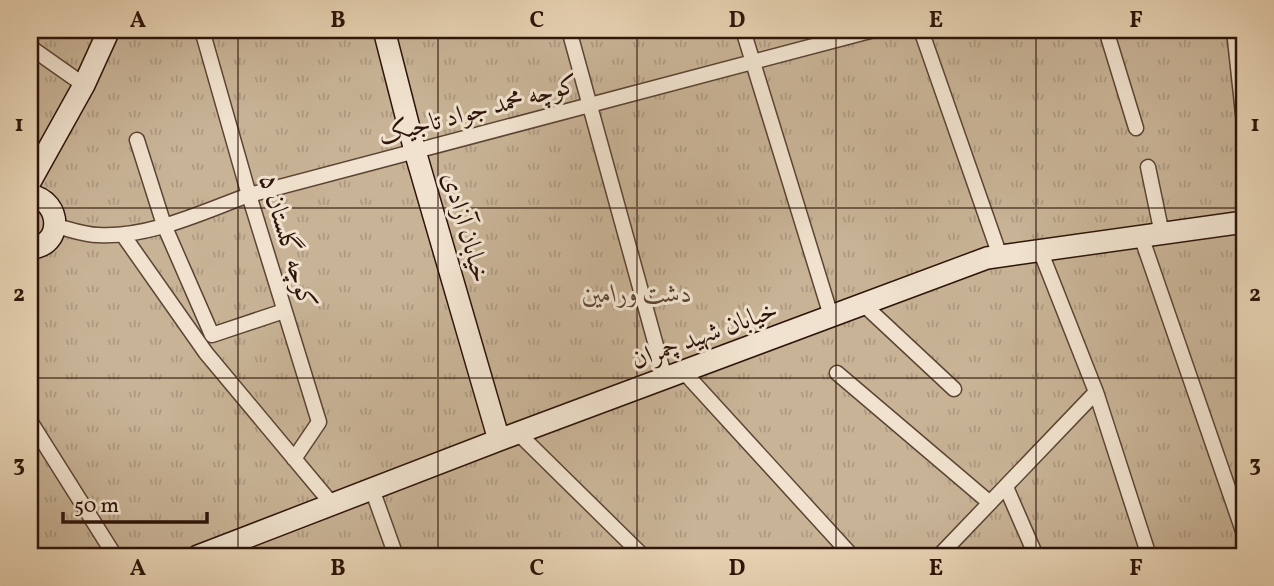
<svg xmlns="http://www.w3.org/2000/svg" width="1274" height="586" viewBox="0 0 1274 586" font-family="Vollkorn,Amiri,serif">
  <defs>
    <pattern id="grass-tufts" width="24" height="20" patternUnits="userSpaceOnUse" patternTransform="scale(1.75)"><rect width="24" height="20" fill="#c8b396"/><path d="M3 7l-1-3M5 7V3M7 7l1-3M15 17l-1-3M17 17v-4M19 17l1-3" fill="none" stroke="#ac9980"/></pattern>
  </defs>
  <rect width="100%" height="100%" fill="#e8d3b3"/>
  <filter id="stains"><feTurbulence type="fractalNoise" baseFrequency=".00286" numOctaves="4"/><feColorMatrix values="0 0 0 0 .2 0 0 0 0 .09 0 0 0 0 .02 0 0 0 .5 -.17"/></filter>
  <radialGradient id="worn" r=".72"><stop offset=".6" stop-color="#630" stop-opacity="0"/><stop offset="1" stop-color="#630" stop-opacity=".3"/></radialGradient>
  <path fill="url(#grass-tufts)" stroke="#7b6450" stroke-width="2" d="M30 30H1244V556H30Z"/>
  <g fill="none" stroke-linecap="round" stroke-linejoin="round">
    <g stroke="#5c4434" stroke-width="17">
      <path id="street" d="M202 30 249 195 319 422 294 459
        M569 30 665 378
        M743 30 831 316
        M921 30 1000 256
        M1106 30 1136 128
        M1234 30 1244 123
        M30 47 84 85
        M137 140 164 225 212 335 284 311
        M1148 167 1162 234
        M56 226C69 229 84 235 98 235 149 238 202 212 249 195L874 30
        M123 235 206 353 332 504
        M1141 236 1244 534
        M1040 250 1096 392 1149 556
        M863 304 954 389
        M683 371 852 556
        M837 373 990 503
        M30 421 115 556
        M518 433 643 556
        M1006 487 1036 556
        M372 489 396 556
        M939 556 1096 392"/>
    </g>
    <g stroke="#2e140a" stroke-width="24">
      <path id="secondary" d="M384 30 415 151 499 440
        M30 182 84 85 109 30
        M30 195C63 201 63 247 30 248
        M198 556 499 440 987 258 1244 222"/>
    </g>
    <use href="#street" stroke="#f0e2ce" stroke-width="14"/>
    <use href="#secondary" stroke="#f0e2ce" stroke-width="21"/>
  </g>
  <path fill="none" stroke="#2e140a" stroke-width="2" stroke-opacity="0.55" d="M238 30V556M438 30V556M637 30V556M836 30V556M1036 30V556M30 208H1244M30 378H1244"/>
  <g text-anchor="middle" stroke-width="6" stroke-linejoin="round" paint-order="stroke">
    <g font-size="26" fill="#2e140a" stroke="#f0e2ce">
      <text transform="translate(478 109) rotate(-15)" y="9">کوچه محمد جواد تاجیک</text>
      <text transform="translate(467 227) rotate(74)" y="9">خیابان آزادی</text>
      <text transform="translate(289 241) rotate(73)" y="9">کوچه گلستان ۵</text>
      <text transform="translate(704 334) rotate(-20)" y="9">خیابان شهید چمران</text>
    </g>
    <g font-size="26" font-style="italic" fill="#5c4434" stroke="#f0e2ce">
      <text x="637" y="302">دشت ورامین</text>
    </g>
  </g>
  <rect width="1274" height="586" fill="none" stroke="#e8d3b3" stroke-width="77"/>
  <path d="M63 512v10h144v-10" fill="none" stroke="#2e140a" stroke-width="3.5"/>
  <text x="74" y="512" font-size="21" fill="#2e140a" stroke="#f0e2ce" stroke-width="5" paint-order="stroke">50 m</text>
  <rect x="38" y="38" width="1198" height="510" fill="none" stroke="#2e140a" stroke-width="2.5"/>
  <g font-size="23" text-anchor="middle" font-weight="bold" fill="#2e140a">
    <text x="138" y="27">A</text>
    <text x="338" y="27">B</text>
    <text x="537" y="27">C</text>
    <text x="737" y="27">D</text>
    <text x="936" y="27">E</text>
    <text x="1136" y="27">F</text>
    <text x="19" y="131">1</text>
    <text x="1255" y="131">1</text>
    <text x="19" y="301">2</text>
    <text x="1255" y="301">2</text>
    <text x="19" y="471">3</text>
    <text x="1255" y="471">3</text>
    <text x="138" y="575">A</text>
    <text x="338" y="575">B</text>
    <text x="537" y="575">C</text>
    <text x="737" y="575">D</text>
    <text x="936" y="575">E</text>
    <text x="1136" y="575">F</text>
  </g>
  <rect width="100%" height="100%" filter="url(#stains)"/>
  <rect width="100%" height="100%" fill="url(#worn)"/>
</svg>
